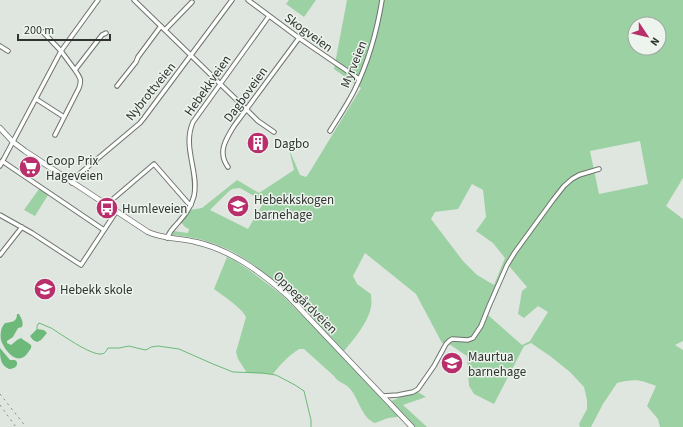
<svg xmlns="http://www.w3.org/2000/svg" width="683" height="427" viewBox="0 0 683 427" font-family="'Source Sans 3',sans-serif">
  <rect width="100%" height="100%" fill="#dfe6df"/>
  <path fill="#9cd1a3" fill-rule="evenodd" d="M289 0H316L304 17 286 4Z
    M347 0H683V178L666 206 683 219V341L675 345 683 350V427H660L658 419 647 406 656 386C638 379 635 379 617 383L603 404 591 427H580L579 424 587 409V400L584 387 570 372 550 356 531 343 524 346 494 404 474 394 469 386 467 356 449 344 442 343 416 294 365 253 353 276 357 284 371 294C371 298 372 303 371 307 368 323 354 339 344 351 301 307 253 246 188 237 182 236 176 235 170 235L173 231 188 233 189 229 185 227 181 222 190 210 202 208 237 180 259 193 294 170 289 149 300 175 306 177 309 173 361 88 334 69ZM635 24H659V48H635ZM640 141 648 184 599 194 590 151ZM472 184 483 190 486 217 476 231 493 243 505 258 494 285 477 275 463 261 431 219 435 212 458 209ZM240 188 264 202 248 229 210 210 228 192 232 189ZM509 266 527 287 522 291 518 314 524 318 538 306 548 312 530 341 522 345 488 315Z
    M39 189 48 195 35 216 24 210Z
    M227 257 235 261 249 270 282 295 323 336 389 407 398 415V416L397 417 388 418 375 423C362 418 359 400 351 390 346 383 338 383 334 376L304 349H299C288 356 281 364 273 374L247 373 238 359 236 352 246 317C242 308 222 295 214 289Z
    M416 391 426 397 403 405 427 427H414L391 401Z"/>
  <path fill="#6cb97a" d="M17 314H19C21 318 24 322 22 327L18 328 13 337 7 341V343L11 345 17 340 21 338C22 339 30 344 31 345 32 347 30 350 29 351 19 368 5 352 1 340 0 334 1 327 5 323 12 322 17 322 17 314Z
    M37 329 44 330 47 333 41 340 37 342 33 340 30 336Z
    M0 348 10 360H15L17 362C18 367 13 369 9 369 0 365 0 357 0 348Z"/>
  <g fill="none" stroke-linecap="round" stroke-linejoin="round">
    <path stroke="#6cb97a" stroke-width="1" d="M37 329V326L39 323C43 325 47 326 51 328 61 334 90 355 101 354 105 354 106 351 108 348H119L129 346 141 349 146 350 151 347 158 346 179 349 213 364 233 372 262 373 276 375 295 385 304 391 311 420V427"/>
    <g stroke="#6d736d" stroke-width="5.5">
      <path id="street" d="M134 0 246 109 258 121 274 132
        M248 0 299 38 359 79
        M165 30 192 2
        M43 32 61 51 75 70
        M0 46 8 51
        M117 86 136 62 138 57 161 26
        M36 99 64 117
        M330 131C338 118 347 105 354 91 368 63 377 31 382 0
        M55 135 79 88C82 79 80 78 75 70L102 35 106 33
        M2 161 104 230
        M0 166 61 51 98 0
        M228 167C217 152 226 139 234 126L299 38
        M72 183 77 176 84 170 140 123 144 118 232 0
        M106 205 154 164 188 203 191 205
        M0 215 32 233 81 265 116 212
        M167 238C169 233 172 229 176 225 184 216 191 208 194 196 199 171 182 147 193 122L269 16
        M0 255 22 227
        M383 396 398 395 413 392 418 389 434 366 446 344 449 341 452 339 468 340 473 338 481 326 489 306 507 265 515 252 553 200 564 186 572 179 579 175 599 169"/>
    </g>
    <g stroke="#6d736d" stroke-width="6">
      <path id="secondary" d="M0 128 13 142 25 151 148 232C163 239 180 238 196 242 231 250 261 272 288 296L412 427"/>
    </g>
    <use href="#street" stroke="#fff" stroke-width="3.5"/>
    <use href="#secondary" stroke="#fff" stroke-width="4.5"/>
    <path stroke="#838883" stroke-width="1" stroke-dasharray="2 4" stroke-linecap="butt" d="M0 394 26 427
      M0 405 16 427"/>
  </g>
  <defs>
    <g id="building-disc" transform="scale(1.15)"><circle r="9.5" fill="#b82f6b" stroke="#ecf4ed"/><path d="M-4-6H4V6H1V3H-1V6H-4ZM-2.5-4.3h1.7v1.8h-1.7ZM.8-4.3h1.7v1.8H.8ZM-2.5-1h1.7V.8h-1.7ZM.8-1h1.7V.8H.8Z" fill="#fff"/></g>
    <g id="supermarket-disc" transform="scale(1.15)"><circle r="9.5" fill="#b82f6b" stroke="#ecf4ed"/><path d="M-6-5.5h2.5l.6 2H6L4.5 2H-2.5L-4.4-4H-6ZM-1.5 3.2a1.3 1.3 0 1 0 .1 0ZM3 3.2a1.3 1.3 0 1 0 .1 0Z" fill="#fff"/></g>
    <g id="school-disc" transform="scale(1.15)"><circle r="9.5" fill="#b82f6b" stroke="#ecf4ed"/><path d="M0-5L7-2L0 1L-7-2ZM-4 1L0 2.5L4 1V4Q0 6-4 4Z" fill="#fff"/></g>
    <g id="bus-disc" transform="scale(1.15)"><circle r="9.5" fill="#b82f6b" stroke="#ecf4ed"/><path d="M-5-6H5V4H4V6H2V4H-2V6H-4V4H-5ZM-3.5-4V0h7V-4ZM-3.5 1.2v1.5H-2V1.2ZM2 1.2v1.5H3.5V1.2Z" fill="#fff"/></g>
  </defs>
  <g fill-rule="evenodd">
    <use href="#building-disc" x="258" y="143"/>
    <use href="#supermarket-disc" x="30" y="167"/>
    <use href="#school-disc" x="238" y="206"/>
    <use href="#bus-disc" x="107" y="208"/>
    <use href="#school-disc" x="45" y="289"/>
    <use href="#school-disc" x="452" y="363"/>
  </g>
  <g text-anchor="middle" stroke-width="3" stroke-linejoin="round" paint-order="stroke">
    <g font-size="13" fill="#303330" stroke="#ecf4ed">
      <text transform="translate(309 32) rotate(36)" y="5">Skogveien</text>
      <text transform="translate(353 64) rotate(-68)" y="5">Myrveien</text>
      <text transform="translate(207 85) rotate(-55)" y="5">Hebekkveien</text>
      <text transform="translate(150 91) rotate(-51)" y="5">Nybrottveien</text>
      <text transform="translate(245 94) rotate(-54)" y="5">Dagboveien</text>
      <text transform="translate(306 302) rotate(44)" y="5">Oppegårdveien</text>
    </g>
    <g font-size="13" fill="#303330" stroke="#ecf4ed" text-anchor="start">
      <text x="274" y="148">Dagbo</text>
      <text x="46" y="165">Coop Prix<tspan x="46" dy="15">Hageveien</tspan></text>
      <text x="254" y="204">Hebekkskogen<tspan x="254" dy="15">barnehage</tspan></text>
      <text x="122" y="213">Humleveien</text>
      <text x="60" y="294">Hebekk skole</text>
      <text x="468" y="361">Maurtua<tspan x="468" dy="15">barnehage</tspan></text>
    </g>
  </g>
  <g transform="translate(647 36) rotate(125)"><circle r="19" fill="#ecf4ed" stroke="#a1a7a1"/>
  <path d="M0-3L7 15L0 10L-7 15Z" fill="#b82f6b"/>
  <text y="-6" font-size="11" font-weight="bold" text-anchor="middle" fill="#303330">N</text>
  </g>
  <path d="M18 34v6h92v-6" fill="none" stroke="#303330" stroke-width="2"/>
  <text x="24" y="34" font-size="12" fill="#303330" stroke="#ecf4ed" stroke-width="3" paint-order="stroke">200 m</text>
</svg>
